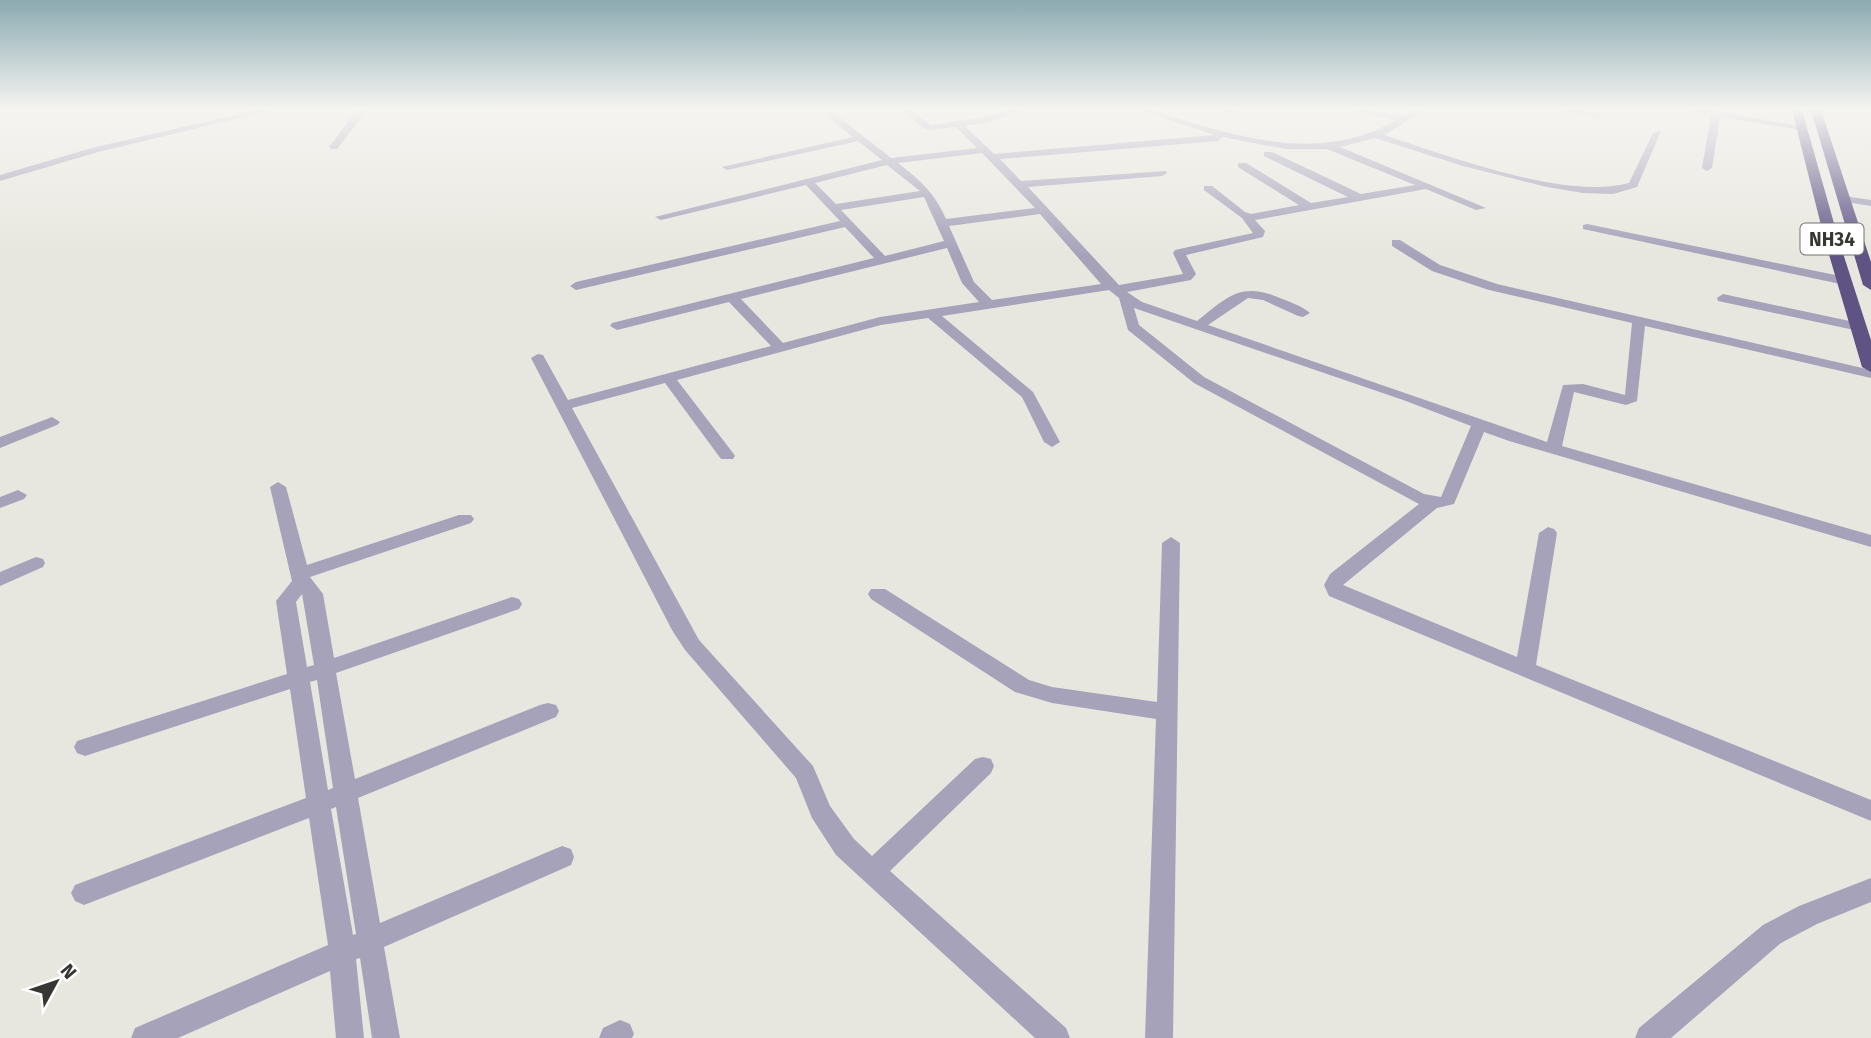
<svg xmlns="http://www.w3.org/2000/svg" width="1871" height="1038" viewBox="0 0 1871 1038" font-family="'Fira Sans',sans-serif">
  <rect width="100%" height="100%" fill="#e8e7df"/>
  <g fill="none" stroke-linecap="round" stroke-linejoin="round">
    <path fill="#a6a2ba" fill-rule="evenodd" d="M256 110H273L98 152 0 181V175L92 148Z
      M357 110H367L337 149H331L329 147Z
      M900 110H911L931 125 985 117 1009 110H1023L989 122 965 126 994 154 1215 135 1138 110H1152C1230 135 1320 166 1396 120L1349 110H1369L1403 116 1413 110H1424L1384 135C1447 155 1565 201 1629 183L1653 133 1661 131 1637 187 1613 194 1583 193 1547 187 1463 166 1375 138 1340 147 1486 208 1476 210 1426 189 1255 220 1265 231 1263 237 1186 255 1196 274 1191 280 1127 292 1142 302 1197 321C1227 297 1241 281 1280 298 1290 302 1302 306 1310 313L1303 317 1298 316 1263 300 1248 298 1208 325 1547 442 1563 385 1583 384 1625 395 1632 323 1489 290 1432 271 1392 246V240H1400L1440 265 1497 284 1871 370V378L1645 326 1637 401 1626 405 1574 392 1562 446 1871 535V547L1509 441 1484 432 1454 504 1437 508 1343 585 1517 657 1539 533 1548 527 1554 529 1557 533 1536 665 1871 800V821L1329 596 1324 585 1330 574 1419 504 1194 383 1128 330 1119 298 1109 290 942 316 1033 392 1060 442 1052 447 1044 442 1022 397 928 318 881 325 677 380 733 453 735 456 733 459H721L665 383 572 408 699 640 813 766 830 806 854 839 872 856 975 759 983 757 991 759 994 766 991 773 890 871 1066 1028 1070 1038H1035L836 855 812 818 796 778 685 650 672 630 531 358 538 354 543 355 568 400 771 346 729 302 617 330 610 326 612 323 874 258 845 227 576 290 570 286 576 282 840 221 806 185 661 220 655 217 882 160 858 141 727 170 722 167 853 137 828 117V113H834L891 158 977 148 956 127 927 130ZM1222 137 1286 149H1327L1415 185 1361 194 1272 152H1264V156L1348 197 1311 203 1246 163H1238V167L1299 205 1251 214 1245 212 1212 186H1204V190L1242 218 1253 233 1175 250 1173 253 1183 274 1119 285 1028 187 1162 176 1167 173 1166 171 1021 181 1000 159 1218 141ZM982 153 1035 208 946 219C935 193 920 180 898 163ZM887 165 920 191 836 204 815 183ZM924 197 944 241 885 256 841 210ZM1040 214 1101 284 992 300 974 282 949 226ZM947 248 962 283 979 302 880 317 783 343 741 299ZM1134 308 1406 401 1471 426 1441 497 1424 494 1204 377 1139 325Z
      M1217 110H1237L1238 111 1233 114Z
      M1558 110H1582L1603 115 1598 118Z
      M1687 110H1710L1806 127 1801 130 1720 117 1712 168 1707 171 1702 168 1711 116Z
      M1844 196 1871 200V206L1840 201V197Z
      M1587 224 1845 277 1851 281 1845 285 1583 229V225Z
      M1723 294 1859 323 1866 327 1859 331 1718 301 1717 298Z
      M52 417 60 422 57 425 0 448V437Z
      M278 482 286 487 307 565 459 515H471L474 519 471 523 310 577 323 594 334 658 512 597 519 599 522 604 519 609 336 673 355 779 540 705 548 703 556 705 559 711 556 717 358 798 380 923 562 846 571 849 574 857 571 865 384 947 400 1038H372L360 958 356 959 364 1038H336L330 971 178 1038H131L135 1028 328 945 309 818 84 905 75 901 71 893 75 885 306 798 290 689 85 756 77 753 74 747 77 741 287 674 276 601 292 581 270 487ZM302 594 314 665 307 667 296 602ZM317 680 333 788 328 790 310 682ZM336 807 356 934 353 935 331 809Z
      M18 490 27 495 24 499 0 508V497Z
      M1171 537 1180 543 1173 1038H1145L1156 719 1052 703 1015 692 871 599 868 594 871 589H885L1029 680 1052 687 1157 702 1162 543Z
      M36 557 43 559 45 563 43 567 0 586V572Z
      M1871 878V902L1817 924 1781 943 1671 1038H1635L1639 1028 1763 925 1799 906Z
      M620 1020 630 1024 634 1034 632 1038H599L603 1028Z"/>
    <path fill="#5f5384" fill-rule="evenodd" d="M1792 110H1802L1839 241 1871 340V372L1862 367 1825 241Z
      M1811 110H1821L1871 262V290L1863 285Z"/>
  </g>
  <linearGradient id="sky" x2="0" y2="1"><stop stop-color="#8baab1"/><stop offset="0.43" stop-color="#f5f4f1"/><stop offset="1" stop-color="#f5f4f1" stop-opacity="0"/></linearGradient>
  <rect width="1871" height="255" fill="url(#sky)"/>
  <g text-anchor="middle" stroke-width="7" stroke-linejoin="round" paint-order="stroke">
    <rect fill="#fff" stroke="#727270" stroke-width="2" x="1800.5" y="223.5" width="63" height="31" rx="5"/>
    <g font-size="19" font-weight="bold" fill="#363633">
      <text x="1832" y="246">NH34</text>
    </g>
  </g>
  <g transform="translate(56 982) rotate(50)" stroke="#ffffff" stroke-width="5" paint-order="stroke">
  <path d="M0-5L12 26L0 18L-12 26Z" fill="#363633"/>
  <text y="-10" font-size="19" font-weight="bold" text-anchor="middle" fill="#363633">N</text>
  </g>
</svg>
